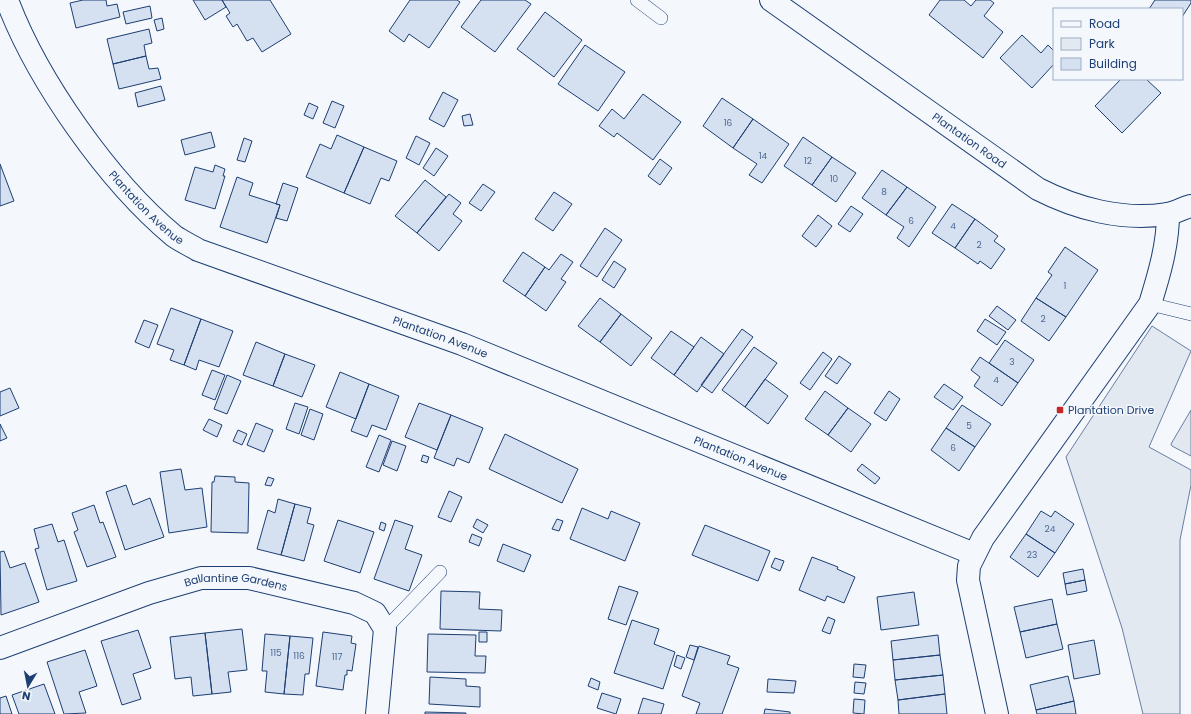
<svg xmlns="http://www.w3.org/2000/svg" width="1191" height="714" viewBox="0 0 1191 714" font-family="Poppins,sans-serif">
  <rect width="100%" height="100%" fill="#f4f7fb"/>
  <path fill="#e3e9f0" stroke="#687fa3" d="M1152 326 1191 351 1149 447 1191 470V485L1180 540V714H1143L1122 628 1066 457Z"/>
  <path fill="#e3e8f0" stroke="#687fa3" d="M1191 410V456L1172 446 1171 444Z"/>
  <path fill="#d5e0f0" stroke="#1d3f73" d="M83 0H106L107 6 117 4 120 17 76 28 70 3Z
    M193 0H222L226 7 205 20Z
    M222 0H270L291 34 262 52 253 38 247 41 237 24 233 27 226 16 230 13Z
    M410 0H457L460 2 429 48 409 34 404 42 389 31Z
    M481 0H525L531 4 495 52 461 27Z
    M940 0H964L971 6 976 0H990L994 3 984 16 1003 32 983 58 929 15Z
    M1155 0H1191V3L1182 17V9H1149Z
    M150 6 152 18 126 24 123 12Z
    M545 12 582 40 554 77 517 49Z
    M162 18 164 29 157 31 154 20Z
    M149 29 152 43 144 45 146 56 113 64 107 39Z
    M1022 35 1041 53 1048 45 1054 51V64L1032 88 1000 58Z
    M585 45 625 72 598 111 558 84Z
    M146 56 149 69 158 68 161 79 119 89 113 64Z
    M1121 79H1146L1161 93 1122 133 1095 106Z
    M161 86 165 100 138 107 135 93Z
    M443 92 458 100 444 127 429 119Z
    M643 94 681 122 653 160 617 133 614 137 599 126 612 109 624 119Z
    M722 98 753 119 733 148 703 126Z
    M332 101 344 106 335 128 323 123Z
    M309 103 318 107 313 119 304 115Z
    M470 114 473 125 464 126 462 116Z
    M753 119 789 144 762 183 749 175 757 164 733 148Z
    M211 132 215 147 185 155 181 140Z
    M337 135 364 147 344 193 306 177 320 144 331 149Z
    M416 136 430 143 419 165 406 158Z
    M803 137 832 157 812 185 784 166Z
    M244 138 252 141 245 162 237 160Z
    M364 147 397 161 389 181 381 178 370 204 344 193Z
    M436 148 448 156 434 176 423 168Z
    M832 157 856 173 836 202 812 185Z
    M660 159 672 168 660 185 648 176Z
    M0 164 14 201 0 206Z
    M215 165 225 169 223 176H225L215 209 185 200 195 167 213 172Z
    M882 170 907 187 886 215 862 198Z
    M237 177 253 183 249 195 280 205 267 243 220 227Z
    M425 180 446 197 417 233 395 216Z
    M283 183 298 188 287 221 276 218 280 205 276 204Z
    M483 184 495 192 481 211 469 203Z
    M907 187 936 207 909 247 897 238 904 227 886 215Z
    M554 192 572 204 553 231 535 219Z
    M449 194 461 203 453 214 462 221 439 251 417 233Z
    M952 204 975 219 955 248 932 233Z
    M851 206 863 214 850 232 838 224Z
    M818 215 832 226 816 247 802 236Z
    M975 219 998 236 994 241 1005 249 991 269 980 261 978 264 955 248Z
    M605 228 622 240 597 277 580 266Z
    M1065 247 1098 270 1066 317 1036 298 1052 275 1048 272Z
    M523 252 545 267 525 296 503 281Z
    M561 254 573 262 561 279 566 282 546 311 525 296 545 267 549 270Z
    M614 261 626 269 614 288 602 280Z
    M600 298 621 314 600 342 578 326Z
    M1036 298 1066 317 1049 341 1021 321Z
    M997 306 1016 320 1008 330 989 316Z
    M171 308 201 319 184 365 170 360 174 350 157 344Z
    M621 314 652 338 631 366 600 342Z
    M201 319 233 331 219 367 199 360 196 370 184 365Z
    M985 319 1006 332 997 345 977 331Z
    M144 320 158 325 149 348 135 342Z
    M742 329 753 337 712 393 701 385Z
    M671 331 694 347 674 375 651 358Z
    M701 337 724 354 697 392 674 375Z
    M1005 340 1034 360 1018 383 989 363Z
    M256 342 285 354 273 386 243 375Z
    M754 347 777 363 745 407 722 390Z
    M823 352 832 359 810 390 800 383Z
    M285 354 315 365 302 397 273 386Z
    M839 356 851 364 837 384 825 376Z
    M980 357 1018 383 1002 406 974 386 980 377 971 370Z
    M212 370 225 375 215 400 202 395Z
    M340 372 369 384 356 419 326 407Z
    M227 375 241 381 227 414 214 409Z
    M765 379 788 396 768 424 745 407Z
    M369 384 399 396 386 430 372 425 367 437 351 431Z
    M944 384 963 397 953 410 934 397Z
    M10 388 19 408 0 416V392Z
    M825 391 848 408 828 435 805 419Z
    M889 391 900 399 886 421 874 413Z
    M295 403 308 407 299 434 286 429Z
    M419 403 451 415 437 450 405 437Z
    M962 405 991 424 975 447 946 428Z
    M848 408 871 424 851 452 828 435Z
    M310 409 323 414 314 440 301 435Z
    M451 415 483 428 469 463 457 458 454 466 434 458Z
    M209 419 222 425 217 437 203 430Z
    M256 423 273 430 264 452 247 445Z
    M0 424 7 438 0 441Z
    M946 428 975 447 959 471 931 450Z
    M238 430 247 434 242 445 233 441Z
    M505 434 578 469 562 503 489 469Z
    M379 435 391 440 379 472 366 467Z
    M392 441 406 446 397 471 383 465Z
    M423 455 429 457 427 463 421 461Z
    M862 464 880 478 875 484 857 470Z
    M181 469 185 490 202 488 207 527 169 533 160 472Z
    M215 476 235 477V482L249 483 248 533 211 532 212 482H214Z
    M268 477 274 479 271 486 265 485Z
    M126 485 133 505 150 498 164 537 125 550 106 492Z
    M449 491 462 497 451 522 438 517Z
    M278 499 295 504 281 555 257 549 268 510 275 513Z
    M295 504 311 508 307 523 314 525 304 561 281 555Z
    M94 505 100 523 103 522 116 557 87 567 74 532 78 530 72 513Z
    M582 508 608 519 611 511 640 523 625 561 570 539Z
    M1041 511 1051 517 1055 511 1074 524 1055 553 1026 534Z
    M477 519 488 525 483 533 473 527Z
    M557 519 563 521 559 531 552 529Z
    M338 520 374 532 360 573 324 561Z
    M395 520 413 526 405 549 422 555 409 591 374 579Z
    M381 522 386 524 384 531 379 529Z
    M52 524 58 542 64 540 77 581 47 590 35 549 39 548 34 529Z
    M705 525 770 551 758 581 692 555Z
    M472 534 482 538 479 546 469 542Z
    M1026 534 1055 553 1038 577 1010 557Z
    M503 544 531 555 524 572 497 561Z
    M4 551 10 568 25 563 39 602 1 615 0 552Z
    M812 557 838 567 837 569 855 577 844 603 827 596 825 601 799 590Z
    M775 558 784 561 780 571 771 567Z
    M1083 569 1085 580 1065 584 1063 573Z
    M1085 580 1087 591 1067 595 1065 584Z
    M619 586 638 592 626 625 608 619Z
    M441 591 480 592 479 609 502 610 501 631 440 629Z
    M914 592 919 625 881 630 877 597Z
    M1052 599 1057 624 1020 632 1014 607Z
    M828 617 835 620 830 634 822 631Z
    M632 620 659 629 654 644 675 652 663 689 614 673Z
    M1057 624 1063 649 1026 658 1020 632Z
    M242 629 247 670 228 672 231 692 212 694 205 633Z
    M138 630 151 668 133 674 141 699 122 705 101 641Z
    M323 632 352 636 351 643 356 644 352 671 347 670V675H345L343 690 316 686Z
    M479 632H487V642H479Z
    M205 633 212 694 193 696 191 677 175 679 170 637Z
    M265 634 290 636 284 694 265 692 267 671H262Z
    M428 634 476 635 475 656H486L485 673 427 672Z
    M938 635 940 655 893 660 891 641Z
    M290 636 313 638 309 674H305L303 695 284 694Z
    M1094 640 1100 674 1074 679 1068 645Z
    M690 645 698 647 694 660 686 657Z
    M699 646 730 656 727 664 739 668 722 714H696L700 703 682 696Z
    M85 650 97 686 79 692 86 713 64 714 47 662Z
    M677 655 685 658 681 669 674 666Z
    M940 655 943 675 895 680 893 660Z
    M854 664 866 665 864 678 853 677Z
    M943 675 945 694 898 700 895 680Z
    M1068 676 1074 701 1036 710 1030 685Z
    M430 677 466 679V686L480 687V707L429 704Z
    M591 678 600 682 598 690 588 686Z
    M768 679 796 681 794 693 767 692Z
    M855 682 866 683 864 694 854 693Z
    M44 684 55 714H19L12 695Z
    M602 693 621 699 616 714 597 708Z
    M945 694 947 714H899L898 700Z
    M6 696 12 714H0V698Z
    M643 698 664 704 661 714H638Z
    M854 699 865 700 864 714 853 713Z
    M1074 701 1076 714H1037L1036 710Z
    M765 709 790 712V714H764Z
    M425 712 466 713V714H425Z"/>
  <g fill="none" stroke-linecap="round" stroke-linejoin="round">
    <g stroke="#1d3f73" stroke-width="14">
      <path id="lane" d="M637 0 661 18
        M1150 304 1191 314
        M385 629 440 572"/>
    </g>
    <g stroke="#1d3f73" stroke-width="24">
      <g id="street">
        <path id="s1" d="M7 0C37 80 108 181 174 236 181 241 190 245 198 250L462 344 974 554"/>
        <path id="s2" d="M771 0 1038 189C1077 209 1123 221 1167 214 1175 213 1183 208 1191 206"/>
        <path id="s3" d="M0 648 149 593 201 578H249L354 603 375 613 385 629 377 714"/>
        <path d="M997 714 968 580 969 566 983 538 1150 304C1159 275 1168 245 1168 214"/>
      </g>
    </g>
    <use href="#lane" stroke="#f4f7fb" stroke-width="13"/>
    <use href="#street" stroke="#f4f7fb" stroke-width="22"/>
  </g>
  <rect fill="#c62828" stroke="#f4f7fb" stroke-width="1.5" x="1056" y="406" width="8" height="8" rx="2"/>
  <g text-anchor="middle" stroke-width="3" stroke-linejoin="round" paint-order="stroke">
    <g font-size="9" fill="#4b6792">
      <text x="728" y="126">16</text>
      <text x="763" y="159">14</text>
      <text x="808" y="164">12</text>
      <text x="834" y="182">10</text>
      <text x="884" y="195">8</text>
      <text x="911" y="224">6</text>
      <text x="953" y="229">4</text>
      <text x="979" y="248">2</text>
      <text x="1065" y="289">1</text>
      <text x="1043" y="322">2</text>
      <text x="1012" y="365">3</text>
      <text x="996" y="383">4</text>
      <text x="969" y="429">5</text>
      <text x="953" y="451">6</text>
      <text x="1050" y="532">24</text>
      <text x="1032" y="558">23</text>
      <text x="276" y="656">115</text>
      <text x="299" y="659">116</text>
      <text x="337" y="660">117</text>
    </g>
    <g font-size="11" fill="#1d3f73" stroke="#f4f7fb">
      <text dy="4" stroke="none"><textPath href="#s2" startOffset="243">Plantation Road</textPath></text>
      <text dy="4" stroke="none"><textPath href="#s1" startOffset="252">Plantation Avenue</textPath></text>
      <text dy="4" stroke="none"><textPath href="#s1" startOffset="577">Plantation Avenue</textPath></text>
      <text dy="4" stroke="none"><textPath href="#s1" startOffset="901">Plantation Avenue</textPath></text>
      <text dy="4" stroke="none"><textPath href="#s3" startOffset="248">Ballantine Gardens</textPath></text>
    </g>
    <g font-size="11" fill="#1d3f73" stroke="#f4f7fb" text-anchor="start">
      <text x="1068" y="414">Plantation Drive</text>
    </g>
  </g>
  <rect x="1053" y="8" width="130" height="72" fill="#f4f7fb" stroke="#9eadc5"/>
  <rect x="1061" y="21" width="20" height="6" fill="#f4f7fb" stroke="#9eadc5"/>
  <text x="1089" y="28" font-size="12" fill="#1d3f73">Road</text>
  <rect x="1061" y="38" width="20" height="12" fill="#e3e9f0" stroke="#9eadc5"/>
  <text x="1089" y="48" font-size="12" fill="#1d3f73">Park</text>
  <rect x="1061" y="58" width="20" height="12" fill="#d5e0f0" stroke="#9eadc5"/>
  <text x="1089" y="68" font-size="12" fill="#1d3f73">Building</text>
  <g transform="translate(28 686) rotate(190)" stroke="#f4f7fb" stroke-width="3" paint-order="stroke">
  <path d="M0-3L7 15L0 10L-7 15Z" fill="#1d3f73"/>
  <text y="-6" font-size="11" font-weight="bold" text-anchor="middle" fill="#1d3f73">N</text>
  </g>
</svg>
